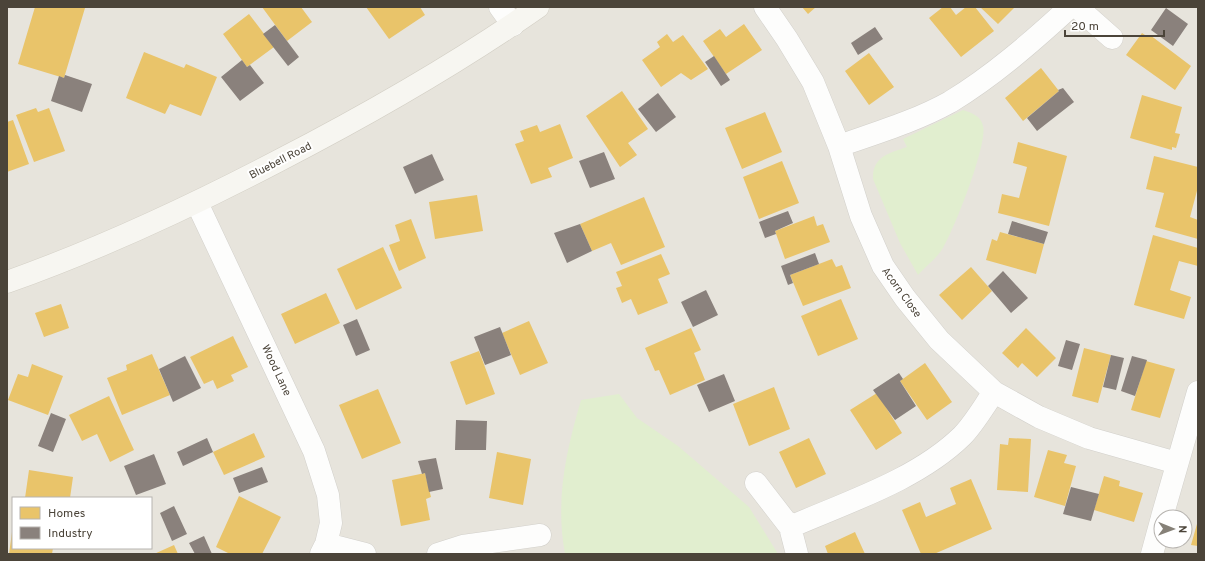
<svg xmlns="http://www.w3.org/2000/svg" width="1205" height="561" viewBox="0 0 1205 561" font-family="Overpass,sans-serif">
  <rect width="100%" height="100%" fill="#f4f2ee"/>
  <path fill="#e7e4dc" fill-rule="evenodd" d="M7 7H1198V554H7ZM13 498H151V548H13ZM1161 517H1185V541H1161Z"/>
  <path fill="#e1eecf" d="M963 110C972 113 981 116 983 126 988 144 954 230 943 248 937 258 926 266 918 275L900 243 873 179C872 157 889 153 907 147L903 139Z
    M619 394 637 418 678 446 749 507 778 554H565C555 499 566 452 581 400Z"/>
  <path fill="#e9c46a" d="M35 7 85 8 64 78 18 64Z
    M262 7H301L312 22 287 41Z
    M366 7H420L425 15 389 39Z
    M802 7H816L808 14Z
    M943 7H950L956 15 966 7H975L994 31 961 57 929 18Z
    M980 7H1015L998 24Z
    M249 14 274 47 247 67 223 34Z
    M744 24 762 50 726 74 703 41 720 29 726 37Z
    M1142 33 1148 37 1150 35 1191 66 1175 90 1126 55Z
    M667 34 673 42 683 35 708 69 691 80 681 73 661 87 642 60 660 47 657 42Z
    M144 52 184 68 186 64 217 77 201 116 170 104 165 114 126 98Z
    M869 53 894 87 869 105 845 71Z
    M1041 68 1059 91 1023 121 1005 98Z
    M622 91 648 129 628 143 637 155 620 167 586 116Z
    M1142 95 1182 107 1175 133 1180 134 1176 148 1172 147V150L1130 138Z
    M36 108 38 112 49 108 65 151 34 162 16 115Z
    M765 112 782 152 742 169 725 128Z
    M13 120 29 164 7 172V122Z
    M560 124 573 158 548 168 552 177 531 184 515 144 524 141 520 131 537 125 540 132Z
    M1018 142 1067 156 1049 226 998 213 1002 194 1019 198 1027 167 1013 163Z
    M1154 156 1198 167V187L1190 217 1198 220V239L1155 227 1164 193 1146 189Z
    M782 161 799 203 759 219 743 177Z
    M477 195 483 231 435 239 429 202Z
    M644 197 665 247 621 265 611 243 592 251 580 224Z
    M814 216 817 226 823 224 830 242 785 259 775 231Z
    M411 219 426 258 399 271 389 245 400 241 395 225Z
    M1000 232 1044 244 1036 274 986 260 992 239 997 241Z
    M1153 235 1198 248V266L1179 261 1170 290 1191 297 1184 319 1134 305Z
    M383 247 402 288 356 310 337 269Z
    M661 254 670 274 658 279 668 303 638 315 631 299 622 303 616 288 622 286 616 272Z
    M832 259 836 267 842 265 851 288 803 306 790 275Z
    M971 267 992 291 962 320 939 295Z
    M326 293 340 323 295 344 281 314Z
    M841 299 858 339 818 356 801 316Z
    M61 304 69 328 44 337 35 313Z
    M529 321 548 363 520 375 502 333Z
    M691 328 701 350 694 353 705 380 670 395 659 370 655 371 645 348Z
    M1026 328 1056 358 1037 377 1022 363 1018 368 1002 353Z
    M233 336 248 367 231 375 234 381 217 389 213 380 204 384 190 357Z
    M1084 348 1111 355 1098 403 1072 396Z
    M479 351 495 394 466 405 450 362Z
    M152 354 170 395 122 415 107 378 127 370 126 365Z
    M1146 361 1175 369 1160 418 1131 410Z
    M925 363 952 402 927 420 900 381Z
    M32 364 63 376 48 415 8 400 18 374 28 377Z
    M774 387 790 429 749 446 733 404Z
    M378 389 401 443 362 459 339 405Z
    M877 393 902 433 876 450 850 410Z
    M109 396 134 450 110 462 97 434 82 441 69 415Z
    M254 433 265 457 224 475 213 452Z
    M809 438 826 474 796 488 779 452Z
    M1009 438 1031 439 1028 492 997 490 1000 444 1008 445Z
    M1048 450 1067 455 1064 463 1076 466 1065 506 1034 497Z
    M497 452 531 459 523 505 489 498Z
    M29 470 73 477 70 498H25Z
    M425 473 431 497 426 499 430 520 401 526 392 480Z
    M1104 476 1120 481 1119 486 1143 493 1134 522 1094 510Z
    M971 479 992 529 934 554H921L902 510 920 502 926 517 956 504 950 488Z
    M239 496 281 517 262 554H230L216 547Z
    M1197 524H1198V546L1191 545Z
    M12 532 13 548H53L52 554H9Z
    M855 532 865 554H828L825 546Z
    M174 545 178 554H154Z"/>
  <path fill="#8a817c" d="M1166 8 1188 24 1173 46 1151 30Z
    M275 25 299 57 288 66 263 34Z
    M875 27 883 39 858 55 851 43Z
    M714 56 730 80 721 86 705 62Z
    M242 60 247 67 250 65 264 83 240 101 221 77Z
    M65 75 92 84 82 112 51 101 59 76 64 78Z
    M1063 88 1074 102 1037 131 1027 118 1059 91 1058 90Z
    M658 93 676 117 656 132 638 109Z
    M604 152 615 179 590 188 579 161Z
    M432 154 444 180 415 194 403 167Z
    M788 211 793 223 775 231 776 234 765 238 759 222Z
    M1012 221 1048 232 1044 244 1008 234Z
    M580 224 592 251 567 263 554 233Z
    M815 253 819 264 790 275 793 283 788 285 781 266Z
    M1003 271 1028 298 1011 313 988 286Z
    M706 290 718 315 693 327 681 302Z
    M357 319 370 350 356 356 343 325Z
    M500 327 511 355 485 365 474 337Z
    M1066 340 1080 344 1072 370 1058 366Z
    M1111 355 1124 358 1116 390 1103 387Z
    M185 356 201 388 173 402 159 369Z
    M1132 356 1147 360 1135 396 1121 391Z
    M899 373 903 379 900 381 916 406 895 420 873 390Z
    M724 374 735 401 709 412 697 385Z
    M51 413 66 419 53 452 38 446Z
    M456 420 487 421 486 450H455Z
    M207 438 213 452 183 466 177 452Z
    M154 454 166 484 136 495 124 466Z
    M436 458 443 489 429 492 425 473 422 474 418 461Z
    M262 467 268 482 239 493 233 478Z
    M1071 487 1099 494 1091 521 1063 514Z
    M174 506 187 534 172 541 160 513Z
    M204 536 212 554H195L189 543Z"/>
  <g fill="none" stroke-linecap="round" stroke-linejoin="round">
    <g stroke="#d2d0cb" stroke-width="23">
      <path id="street" d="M500 7 513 25
        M765 7 787 39 813 82 839 146 861 216 883 266 905 298 939 340 994 392 1039 417 1089 438 1177 463
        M1077 7 1112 38
        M839 146C876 133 916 121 950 102 993 76 1033 41 1070 7
        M197 203 314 451 328 495 331 523 326 544 321 554
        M756 483 790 527 797 554
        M1162 517 1198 392
        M790 527C847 502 917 480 962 436 974 424 984 406 994 392
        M326 544 365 554
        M438 554 463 546 540 535
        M1152 554 1161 521"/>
    </g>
    <g stroke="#d3cfc5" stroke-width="23">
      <path id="secondary" d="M7 282C100 249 190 207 278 161 367 115 455 65 538 7"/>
    </g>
    <use href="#street" stroke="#fdfdfc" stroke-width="22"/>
    <use href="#secondary" stroke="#f7f6f1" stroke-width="22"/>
  </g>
  <g text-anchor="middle" stroke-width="4" stroke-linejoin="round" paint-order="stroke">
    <g font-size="11" fill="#4b4439" stroke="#fff">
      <text transform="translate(280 160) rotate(-27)" y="4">Bluebell Road</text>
      <text transform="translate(902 292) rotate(54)" y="4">Acorn Close</text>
      <text transform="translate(277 370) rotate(65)" y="4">Wood Lane</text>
    </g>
  </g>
  <rect width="1205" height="561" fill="none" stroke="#4b4439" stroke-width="16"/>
  <rect x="12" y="497" width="140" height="52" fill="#ffffff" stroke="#b7b4b0"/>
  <rect x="20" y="507" width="20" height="12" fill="#e9c46a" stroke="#b7b4b0"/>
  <text x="48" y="517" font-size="12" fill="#4b4439">Homes</text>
  <rect x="20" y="527" width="20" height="12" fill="#8a817c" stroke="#b7b4b0"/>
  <text x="48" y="537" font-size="12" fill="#4b4439">Industry</text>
  <g transform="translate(1173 529) rotate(91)"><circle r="19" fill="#ffffff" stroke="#b7b4b0"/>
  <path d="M0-3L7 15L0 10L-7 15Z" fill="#868178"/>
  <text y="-6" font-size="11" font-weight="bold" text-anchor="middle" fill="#4b4439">N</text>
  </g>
  <path d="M1065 30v6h99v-6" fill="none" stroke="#4b4439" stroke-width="2"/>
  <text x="1071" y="30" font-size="12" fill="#4b4439" stroke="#ffffff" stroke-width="3" paint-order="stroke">20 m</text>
</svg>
